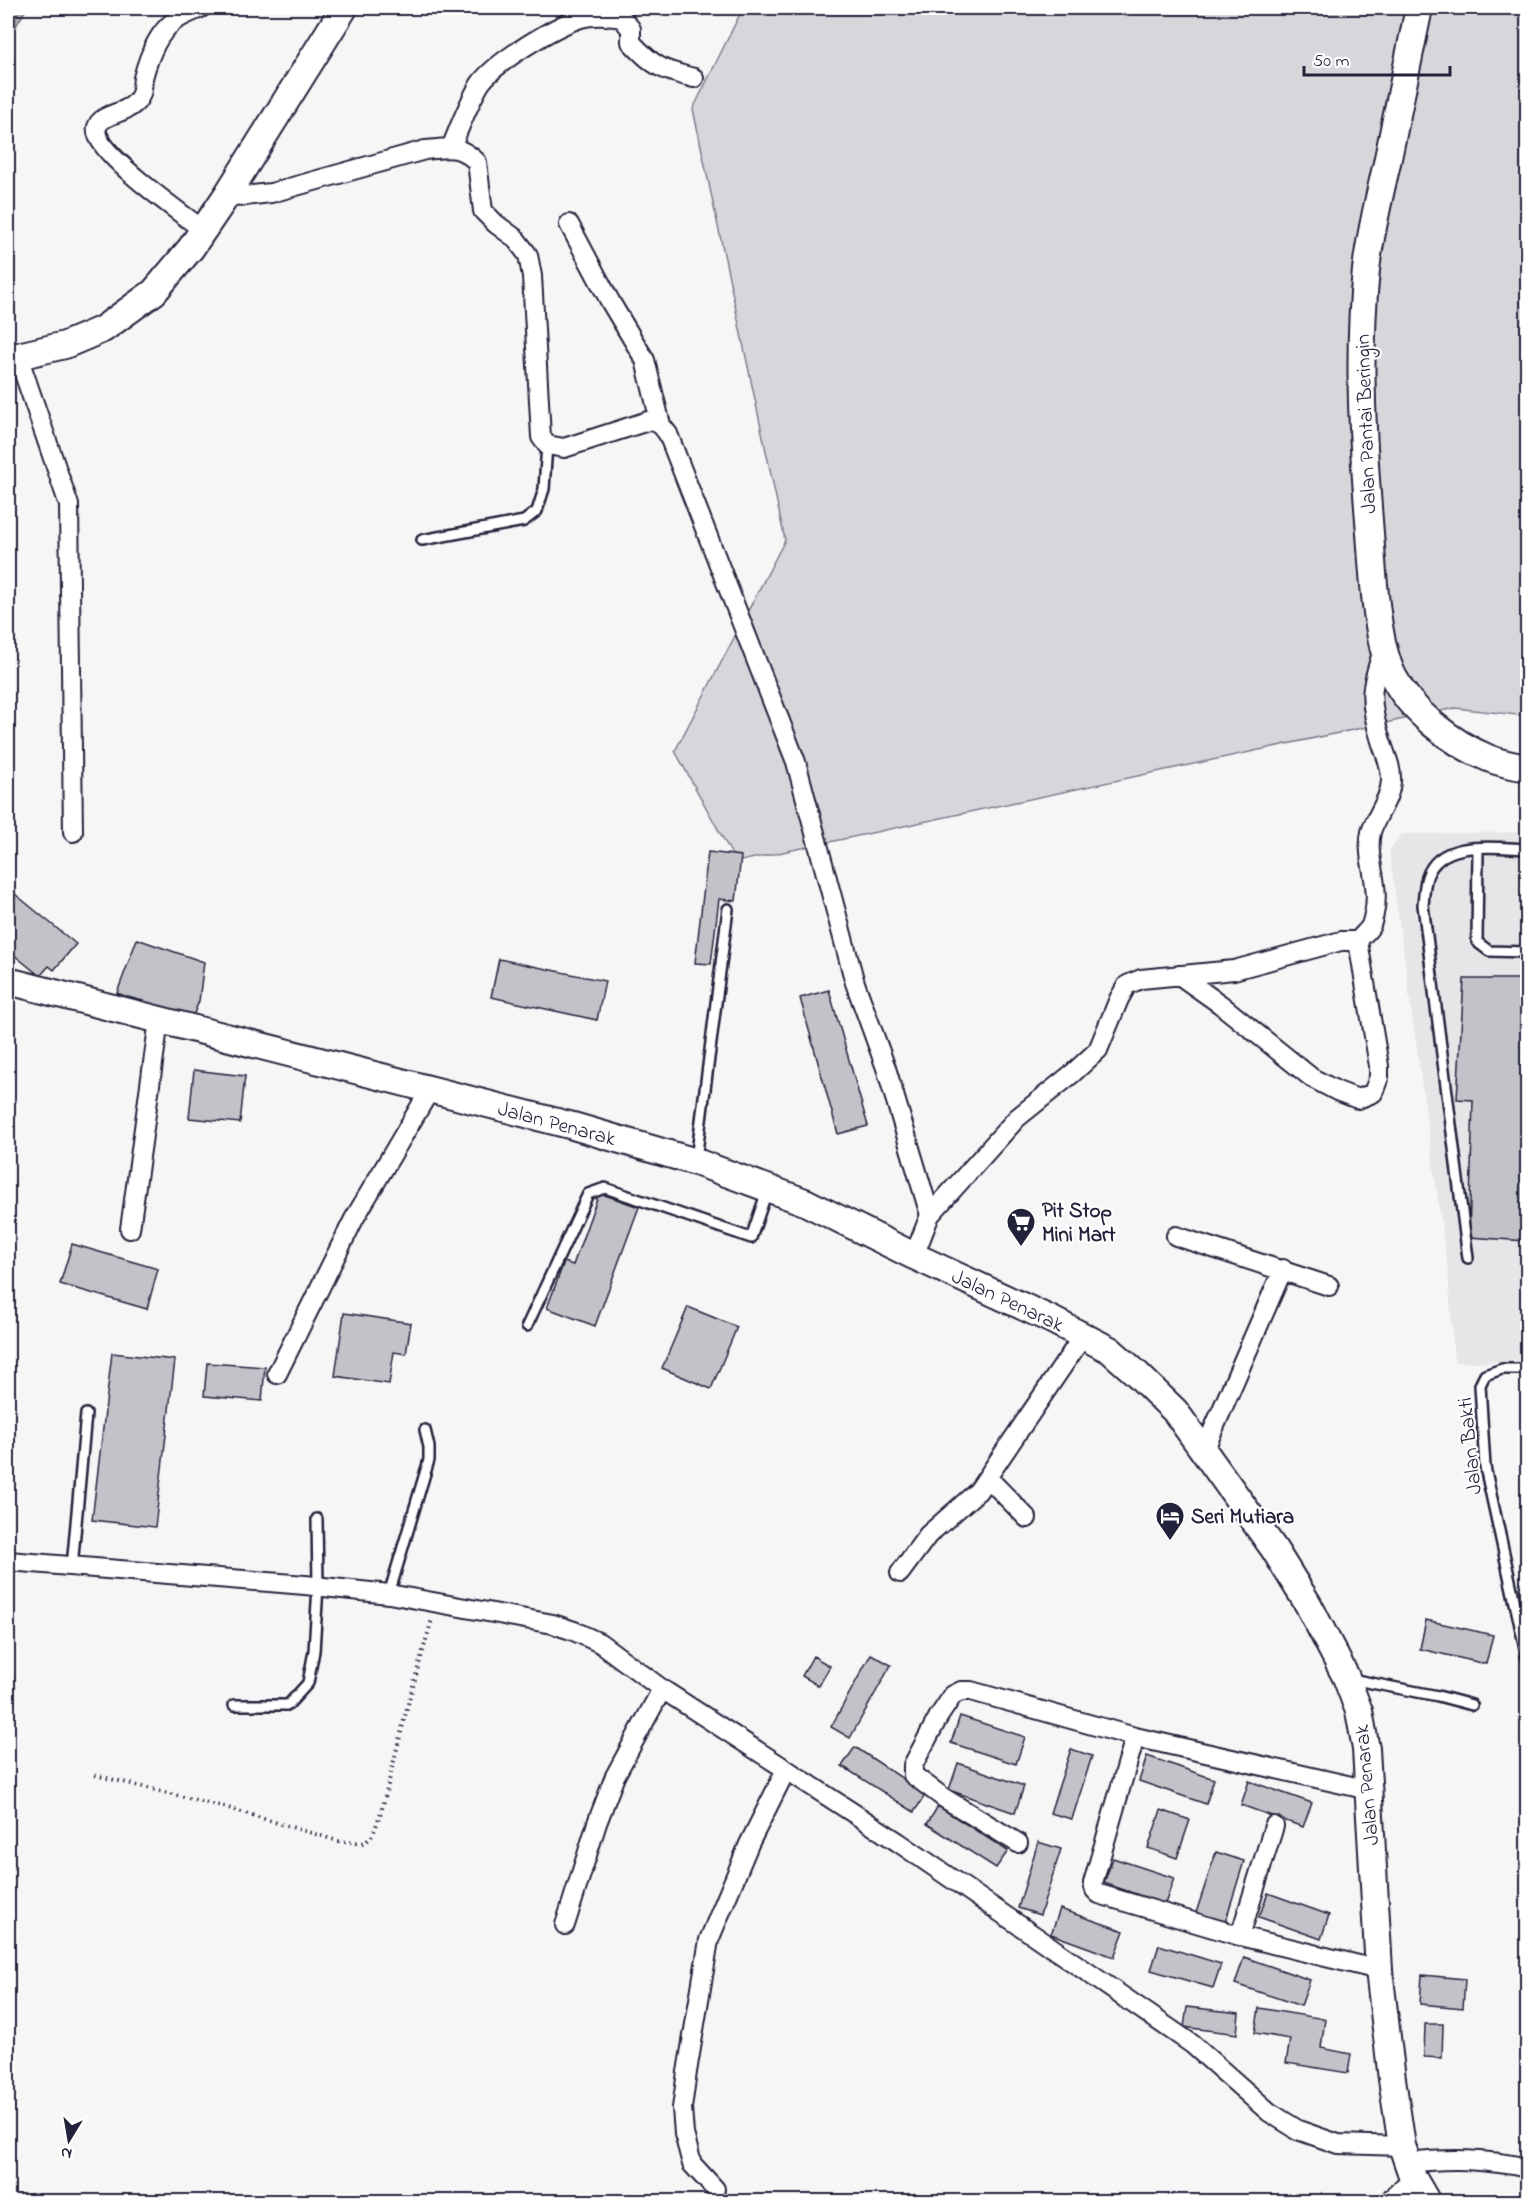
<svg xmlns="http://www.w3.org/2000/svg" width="1535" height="2209" viewBox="0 0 1535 2209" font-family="'Indie Flower',sans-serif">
  <rect width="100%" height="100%" fill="#f6f6f7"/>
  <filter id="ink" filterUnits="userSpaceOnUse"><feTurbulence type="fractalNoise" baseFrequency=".0167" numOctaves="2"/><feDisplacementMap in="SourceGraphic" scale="12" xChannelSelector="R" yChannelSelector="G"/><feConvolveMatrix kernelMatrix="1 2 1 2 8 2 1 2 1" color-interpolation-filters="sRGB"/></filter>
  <g filter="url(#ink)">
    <path fill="#e6e6e9" d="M1527 832V1362H1454L1448 1271 1389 850 1402 834Z"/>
    <path fill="#d7d7db" stroke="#7c7c8b" stroke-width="1.5" d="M743 8H1527V716L1455 708 736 862 675 751 785 540 693 109Z"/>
    <path fill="#aeaeb7" stroke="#767685" stroke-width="1.5" d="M8 8H27L8 39Z"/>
    <path fill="#c2c2c9" stroke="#22223b" stroke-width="1.5" d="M708 852 741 856 736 901 719 899 711 964 695 963Z
      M15 894 76 944 54 970 49 966 40 976 8 950V903Z
      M137 939 204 962 199 1001 191 1021 117 993Z
      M499 959 605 981 597 1020 491 997Z
      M1464 979H1528V1271L1524 1270 1526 1241 1469 1237 1473 1100 1457 1099Z
      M829 990 868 1126 838 1134 800 998Z
      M194 1070 245 1076 240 1123 189 1118Z
      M599 1193 639 1207 595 1326 547 1308 564 1262 573 1265Z
      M72 1244 158 1269 147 1309 60 1284Z
      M688 1307 737 1327 711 1389 662 1368Z
      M344 1313 411 1323 406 1354 394 1352 389 1384 335 1376Z
      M112 1353 175 1360 155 1527 92 1520Z
      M207 1363 265 1367 262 1401 204 1396Z
      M1426 1620 1493 1635 1486 1664 1420 1649Z
      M871 1654 891 1665 850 1738 831 1727Z
      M813 1656 830 1666 819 1686 802 1676Z
      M960 1716 1025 1737 1016 1764 951 1743Z
      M855 1747 926 1794 914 1812 842 1766Z
      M1071 1749 1092 1756 1072 1819 1050 1813Z
      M1147 1756 1214 1779 1206 1804 1139 1781Z
      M958 1763 1024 1786 1015 1813 949 1790Z
      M1249 1781 1312 1803 1303 1827 1241 1805Z
      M938 1806 1008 1851 996 1868 927 1824Z
      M1161 1810 1190 1820 1177 1858 1148 1848Z
      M1038 1842 1061 1849 1040 1915 1018 1908Z
      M1216 1852 1244 1861 1224 1926 1195 1916Z
      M1113 1858 1174 1878 1165 1904 1104 1883Z
      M1268 1893 1329 1915 1321 1939 1259 1917Z
      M1060 1909 1124 1931 1114 1957 1051 1934Z
      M1159 1945 1221 1964 1213 1988 1151 1970Z
      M1244 1957 1310 1980 1301 2006 1235 1984Z
      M1422 1975 1465 1979 1463 2008 1420 2004Z
      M1187 2007 1239 2013 1237 2034 1184 2027Z
      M1259 2008 1325 2019 1321 2048 1351 2054 1348 2073 1286 2063 1290 2039 1255 2033Z
      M1425 2024H1443L1442 2058 1424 2057Z"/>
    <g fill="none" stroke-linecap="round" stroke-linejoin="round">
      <g stroke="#22223b" stroke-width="14">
        <path id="lane" d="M422 540 524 521 537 511 544 489 547 445
          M1478 848 1477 942 1489 951 1528 952
          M696 1160 728 909
          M1468 1258 1423 905C1424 896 1424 886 1427 877 1440 838 1496 848 1528 849
          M527 1326 588 1194 605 1188 751 1238 767 1191
          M1528 1369H1502L1485 1375 1480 1385 1485 1467 1528 1662
          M72 1567 86 1414
          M389 1594 429 1460V1447L425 1430
          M1351 1679 1438 1696 1472 1705
          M234 1705H288L308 1683 314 1651 318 1586 317 1519"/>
      </g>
      <g stroke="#22223b" stroke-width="22">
        <path id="street" d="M201 8C192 12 181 16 173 22 156 35 148 59 143 78 142 84 143 91 140 96 132 115 102 111 97 127 90 150 184 215 203 230
          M451 148C460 126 468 104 480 84 495 62 555 26 581 18 594 14 608 16 622 18L631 29V42C654 67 662 70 694 78
          M227 195 244 196 271 193 425 150C450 148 458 144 477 162L483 211 496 224 515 238 528 255 532 276 541 437 547 445 564 448 651 420 661 425 668 434 796 762 855 983 886 1068 930 1215
          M569 224 611 303 645 360 661 425
          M18 356 69 505 73 832
          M1179 975 1220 1004 1312 1078 1337 1091 1358 1099 1373 1093 1379 1077V1066L1358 941
          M130 1229 159 1020
          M1176 1236 1329 1286
          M914 1256 930 1215 1017 1118 1073 1073 1098 1050 1119 999 1127 985 1141 979 1234 970 1341 941H1358C1361 936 1367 932 1370 927 1372 924 1373 918 1374 914 1381 883 1365 860 1371 832 1376 815 1390 800 1391 781 1392 767 1385 754 1381 741 1368 700 1370 687 1384 648
          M277 1374 354 1219 430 1090
          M1204 1451 1283 1269
          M988 1478 1027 1518
          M8 1561 305 1585 389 1594 553 1624 574 1631 600 1643 662 1689 898 1842 1192 2044 1269 2112 1298 2130 1338 2144 1402 2146
          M900 1573 928 1535 978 1491 1083 1336
          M1135 1737 1093 1883 1095 1890 1099 1894 1240 1936 1379 1970
          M1018 1843 944 1798 913 1775V1765L939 1716 953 1695 961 1691H971L1135 1737 1369 1790
          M565 1925 597 1823 615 1776 662 1689
          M1240 1936 1274 1826
          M1408 2163C1450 2158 1486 2159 1528 2168
          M715 2189 692 2164 684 2134 682 2108 687 2072 709 1940 749 1844 786 1770
          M1388 2202 1413 2178"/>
      </g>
      <g stroke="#22223b" stroke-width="30">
        <path id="secondary" d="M1419 8C1408 59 1398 111 1387 163 1379 198 1370 234 1366 270 1357 358 1363 446 1370 533 1373 573 1376 641 1393 676 1411 712 1452 743 1488 758 1500 763 1515 766 1528 768
          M8 357 18 356 65 345 103 329 154 292 191 248 227 195 344 8
          M8 981 573 1126 696 1162 805 1202 914 1256 1052 1320 1110 1350 1136 1373 1175 1411 1274 1549 1308 1604 1346 1677 1359 1711 1366 1749 1379 1970 1392 2079 1402 2146 1413 2178 1427 2202"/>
      </g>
      <path stroke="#22223b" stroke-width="4" stroke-dasharray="1.5 4.5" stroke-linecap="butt" d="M95 1775 228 1808 338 1841 365 1843 373 1835 382 1809 409 1700 432 1619"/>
      <use href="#lane" stroke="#fff" stroke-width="9"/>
      <use href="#street" stroke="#fff" stroke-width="18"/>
      <use href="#secondary" stroke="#fff" stroke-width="26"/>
    </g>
  </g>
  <defs>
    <g id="supermarket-pin" transform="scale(1.5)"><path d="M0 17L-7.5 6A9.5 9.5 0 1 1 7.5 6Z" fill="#22223b" stroke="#fff"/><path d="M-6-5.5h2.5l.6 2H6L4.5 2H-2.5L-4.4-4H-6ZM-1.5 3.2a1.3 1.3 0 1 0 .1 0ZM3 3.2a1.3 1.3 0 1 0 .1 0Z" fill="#fff"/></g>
    <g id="hotel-pin" transform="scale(1.5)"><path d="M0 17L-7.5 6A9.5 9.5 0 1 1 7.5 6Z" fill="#22223b" stroke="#fff"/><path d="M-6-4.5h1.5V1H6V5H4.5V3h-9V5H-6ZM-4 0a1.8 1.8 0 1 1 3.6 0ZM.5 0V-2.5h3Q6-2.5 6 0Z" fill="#fff"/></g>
  </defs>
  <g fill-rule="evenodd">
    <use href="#supermarket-pin" x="1021" y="1222"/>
    <use href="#hotel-pin" x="1170" y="1516"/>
  </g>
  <g text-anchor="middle" stroke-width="4.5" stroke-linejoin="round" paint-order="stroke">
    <g font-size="21" fill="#22223b" stroke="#fff">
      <text transform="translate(1365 424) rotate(-92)" y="7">Jalan Pantai Beringin</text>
      <text transform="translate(557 1123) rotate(15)" y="7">Jalan Penarak</text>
      <text transform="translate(1008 1300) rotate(25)" y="7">Jalan Penarak</text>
      <text transform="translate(1469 1446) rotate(-96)" y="7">Jalan Bakti</text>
      <text transform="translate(1366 1785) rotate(-95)" y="7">Jalan Penarak</text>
    </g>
    <g font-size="21" font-weight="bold" fill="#22223b" stroke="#fff" text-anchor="start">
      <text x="1042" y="1217">Pit Stop<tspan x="1042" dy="24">Mini Mart</tspan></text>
      <text x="1191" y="1523">Seri Mutiara</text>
    </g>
  </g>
  <rect width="1535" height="2209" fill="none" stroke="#fff" stroke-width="30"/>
  <rect x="15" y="15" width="1505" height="2179" fill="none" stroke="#22223b" stroke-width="2" filter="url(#ink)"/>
  <g transform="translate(69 2140) rotate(191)" stroke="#ffffff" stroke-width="4.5" paint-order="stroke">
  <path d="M0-4.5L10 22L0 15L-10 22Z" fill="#22223b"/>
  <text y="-9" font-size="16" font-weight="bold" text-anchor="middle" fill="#22223b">N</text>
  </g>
  <path d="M1304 66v9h146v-9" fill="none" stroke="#22223b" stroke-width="3"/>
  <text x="1313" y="66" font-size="18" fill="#22223b" stroke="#ffffff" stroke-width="4.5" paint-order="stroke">50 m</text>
</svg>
